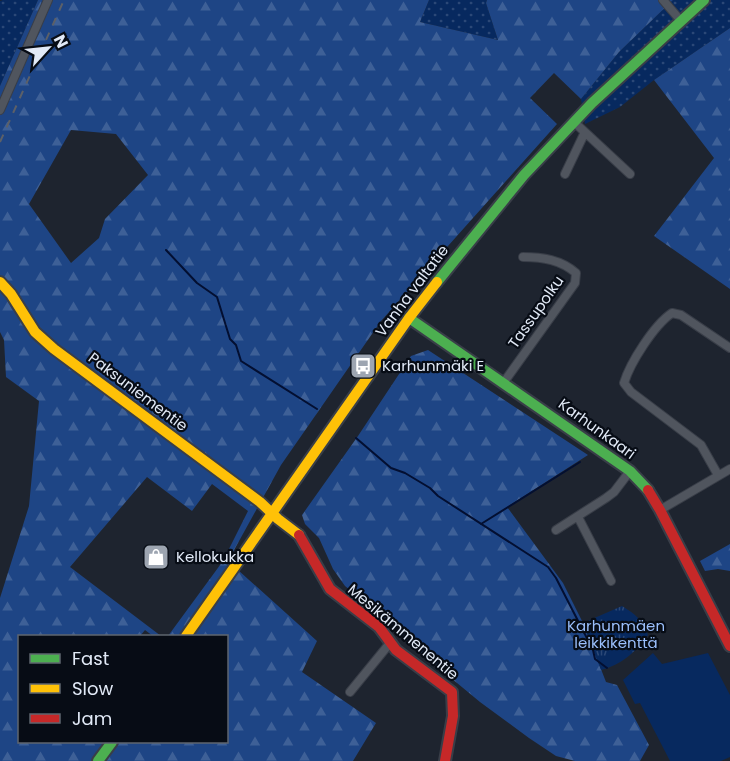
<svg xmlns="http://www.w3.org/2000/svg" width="730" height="761" viewBox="0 0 730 761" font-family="Poppins,sans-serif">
  <defs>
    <pattern id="grass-dots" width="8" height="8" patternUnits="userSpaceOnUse" patternTransform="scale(1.5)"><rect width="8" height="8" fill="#07295f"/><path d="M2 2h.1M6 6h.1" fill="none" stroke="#2b4877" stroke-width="1.8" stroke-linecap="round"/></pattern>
    <pattern id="forest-firs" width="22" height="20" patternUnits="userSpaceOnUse" patternTransform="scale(1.5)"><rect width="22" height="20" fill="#1e4585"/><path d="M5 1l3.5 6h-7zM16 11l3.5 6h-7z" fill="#3e6097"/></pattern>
    <pattern id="park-tufts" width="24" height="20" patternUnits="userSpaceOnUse" patternTransform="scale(1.5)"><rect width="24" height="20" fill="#07295f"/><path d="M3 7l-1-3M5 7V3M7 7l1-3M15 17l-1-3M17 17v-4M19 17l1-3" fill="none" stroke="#2b4877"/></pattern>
  </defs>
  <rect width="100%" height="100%" fill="#1e242f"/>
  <path fill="url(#grass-dots)" d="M3 0H38L0 86V1Z
    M429 0H487L486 3 498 40 420 22Z
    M673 0H730V28L654 80 620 107 585 124 581 99 619 52Z"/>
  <path fill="url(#forest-firs)" fill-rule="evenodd" d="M38 0H429L420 22 498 40 486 3 487 0H673L619 52 581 99 554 73 530 98 557 124 381 321 281 465 228 561 317 641 302 672 376 723 353 761H0V598L29 506 39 401 6 377 4 340 0 332V86ZM71 130 116 134 148 175 105 219 99 238 71 263 29 204ZM147 477 192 511 212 484 248 511 223 561 168 636H226V742H20V636H140L145 630 153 636H161L70 567Z
    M730 28V289L654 236 714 158 654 80Z
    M428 350 588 455 507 507 563 583 583 623 606 682 617 685 649 745 640 761H575L556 756 529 738 480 702 410 644 384 617 345 586 333 569 319 538 305 524 302 515 358 436 411 356Z
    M730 544V571L718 569 705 571 700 561Z"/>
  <path fill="url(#park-tufts)" d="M622 606C635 614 643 620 648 635 634 653 623 664 601 670L583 623Z"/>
  <path fill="#07295f" d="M653 653 662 664 708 653 730 695V757L721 761H670L640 703 635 704 623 680Z"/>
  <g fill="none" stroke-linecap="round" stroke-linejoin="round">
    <path stroke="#030f31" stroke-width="2" d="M166 250 197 283 217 297 230 339 236 345 241 361 317 409
      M356 438 391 468 405 473 430 488 438 496 548 567 556 578 593 650 595 659 607 668
      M481 524 580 462"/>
    <g stroke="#393e48" stroke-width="10">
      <path id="street" d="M663 0 681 21
        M0 110 48 0
        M574 122 630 174
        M565 174 585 132
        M504 382 575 283 576 273C561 260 543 257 523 257
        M718 475 701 445 631 392 624 383C630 363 654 325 672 313L681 315 730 348
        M660 510 730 469
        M578 517 611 581
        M556 530 606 498 614 492 630 471
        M350 692 390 643"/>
    </g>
    <g stroke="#393e48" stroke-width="14">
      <path id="fast" d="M437 282 524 175 592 103 704 0
        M409 318 630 471 648 490
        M98 761 112 742"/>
    </g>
    <g stroke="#393e48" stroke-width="14">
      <path id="slow" d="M0 282 11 294 35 332 54 349 260 502 278 519 299 535
        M186 636 409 318 437 282"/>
    </g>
    <g stroke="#393e48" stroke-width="14">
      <path id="jam" d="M648 490 660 510 730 646
        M299 535 330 589 379 627 396 650 452 692 453 716 445 761"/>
    </g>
    <use href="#street" stroke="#50555e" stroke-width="8"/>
    <use href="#fast" stroke="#4caf50" stroke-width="10"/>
    <use href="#slow" stroke="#ffc107" stroke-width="10"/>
    <use href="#jam" stroke="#c62828" stroke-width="10"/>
    <path stroke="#5c6068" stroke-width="2" stroke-dasharray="8 8" stroke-linecap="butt" d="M0 142 64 0"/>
  </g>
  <defs>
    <g id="bus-square" transform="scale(1.35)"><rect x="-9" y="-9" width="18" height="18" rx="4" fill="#9da5b1" stroke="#070c15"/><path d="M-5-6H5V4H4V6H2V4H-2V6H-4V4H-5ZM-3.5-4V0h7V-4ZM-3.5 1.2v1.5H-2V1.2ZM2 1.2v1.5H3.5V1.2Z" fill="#fff"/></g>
    <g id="shop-square" transform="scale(1.35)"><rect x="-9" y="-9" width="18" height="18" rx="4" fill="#9da5b1" stroke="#070c15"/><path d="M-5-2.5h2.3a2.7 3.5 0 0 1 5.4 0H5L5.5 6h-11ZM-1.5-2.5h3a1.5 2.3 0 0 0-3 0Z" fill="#fff"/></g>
  </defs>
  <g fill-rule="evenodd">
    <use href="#bus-square" x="363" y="366"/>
    <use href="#shop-square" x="156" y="557"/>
  </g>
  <g text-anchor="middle" stroke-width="4.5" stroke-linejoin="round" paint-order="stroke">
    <g font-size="15" fill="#e2eaf7" stroke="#070c15">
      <text transform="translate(412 291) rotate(-53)" y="5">Vanha valtatie</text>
      <text transform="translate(536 312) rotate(-55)" y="5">Tassupolku</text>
      <text transform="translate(138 392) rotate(37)" y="5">Paksuniementie</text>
      <text transform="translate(597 429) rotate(36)" y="5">Karhunkaari</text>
      <text transform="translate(403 632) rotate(40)" y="5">Mesikämmenentie</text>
    </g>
    <g font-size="15" fill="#e2eaf7" stroke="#070c15" text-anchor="start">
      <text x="382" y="371">Karhunmäki E</text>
      <text x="176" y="562">Kellokukka</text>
    </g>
    <g font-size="15" fill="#9abffc" stroke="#070c15">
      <text x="616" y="631">Karhunmäen<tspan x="616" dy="17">leikkikenttä</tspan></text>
    </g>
  </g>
  <rect x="18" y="635" width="210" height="108" fill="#070c15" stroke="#5f656f" stroke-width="1.5"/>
  <rect x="30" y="654" width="30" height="9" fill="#4caf50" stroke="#5f656f" stroke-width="1.5"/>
  <text x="72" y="665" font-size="18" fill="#e2eaf7">Fast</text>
  <rect x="30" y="684" width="30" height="9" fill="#ffc107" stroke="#5f656f" stroke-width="1.5"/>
  <text x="72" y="695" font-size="18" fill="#e2eaf7">Slow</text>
  <rect x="30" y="714" width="30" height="9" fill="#c62828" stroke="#5f656f" stroke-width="1.5"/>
  <text x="72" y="725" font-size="18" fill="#e2eaf7">Jam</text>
  <g transform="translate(48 48) rotate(63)" stroke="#070c15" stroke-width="4.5" paint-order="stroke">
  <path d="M0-4.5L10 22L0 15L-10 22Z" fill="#e2eaf7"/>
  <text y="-9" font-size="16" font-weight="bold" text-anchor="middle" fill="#e2eaf7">N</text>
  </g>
</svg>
